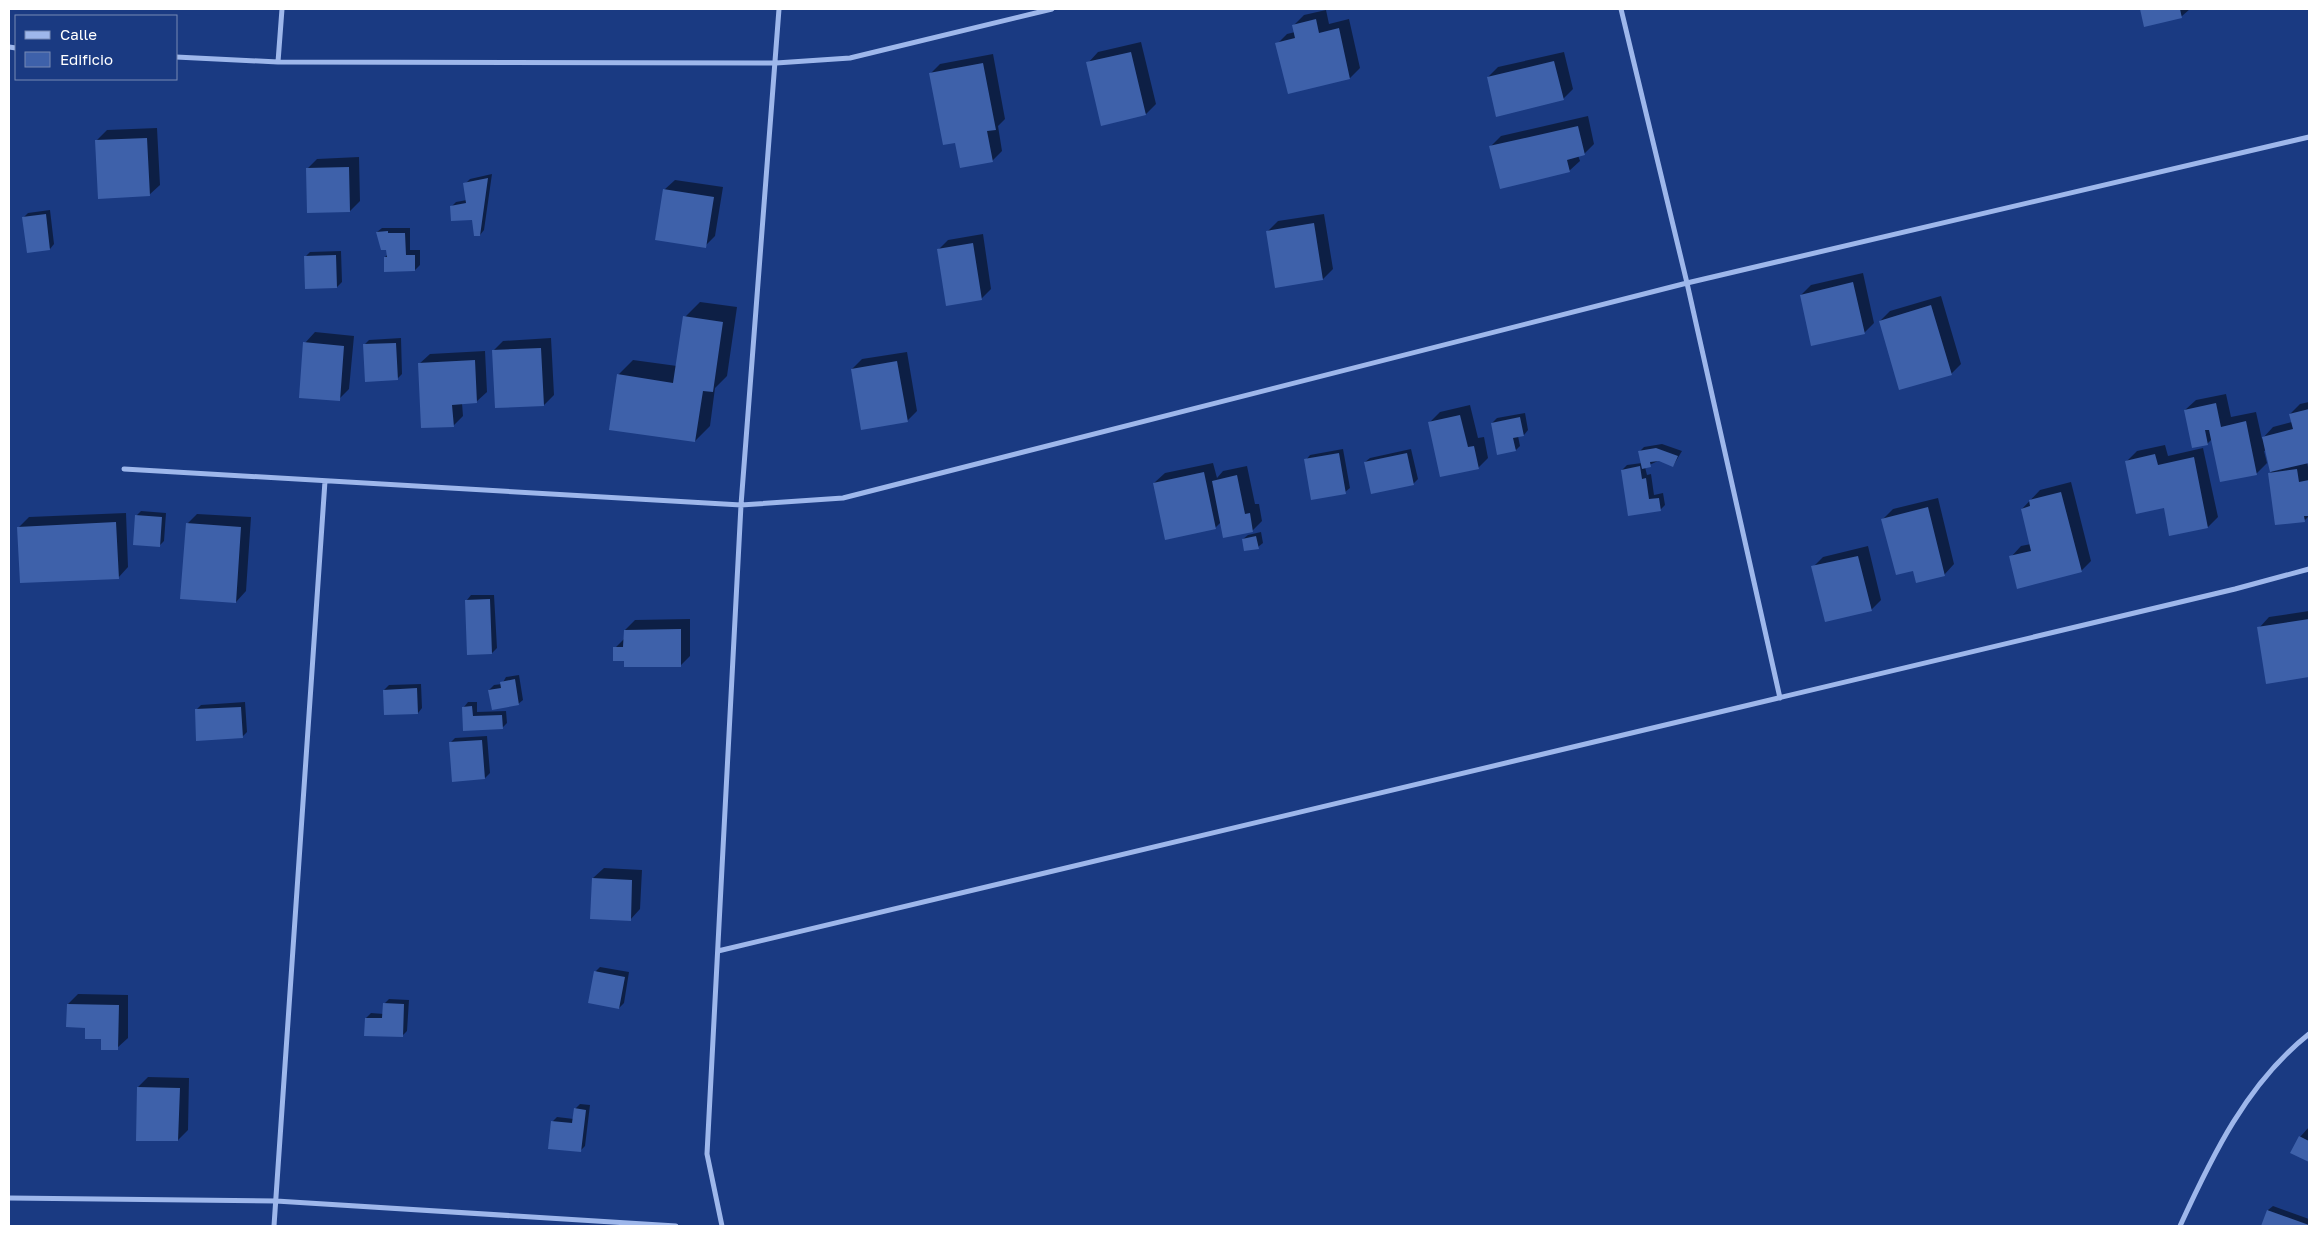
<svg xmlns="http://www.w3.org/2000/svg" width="2318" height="1235" viewBox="0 0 2318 1235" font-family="'Golos Text',sans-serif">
  <rect width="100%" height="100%" fill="#1a3a82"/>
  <path fill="#0007" d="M2141 9H2190L2182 16 2145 25Z
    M1326 10 1329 24 1349 19 1360 68 1350 78 1289 93 1277 44 1287 34 1295 32 1294 25 1304 15Z
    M1141 42 1156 104 1146 114 1088 63 1098 52Z
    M1564 52 1573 89 1563 99 1488 77 1498 67Z
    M993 54 1005 119 998 126 1002 151 992 161 956 141 930 74 940 64Z
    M1588 116 1594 144 1584 154 1578 155 1580 161 1569 171 1491 146 1501 136Z
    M157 128 160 185 149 195 97 140 107 130Z
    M359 157 360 201 350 211 307 169 317 159Z
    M492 174 484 230 480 235 473 218 451 207 456 202 467 200 465 184 470 179Z
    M675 180 723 187 715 236 705 246 664 190Z
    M50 210 54 244 50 249 24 217 28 213Z
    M1324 214 1333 269 1323 279 1268 231 1278 221Z
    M382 228H410V250H420V265L415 270 385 257 388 254 387 249 377 232Z
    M983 234 991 289 981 299 938 250 948 240Z
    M341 251 342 282 337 287 305 257 310 252Z
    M1863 273 1874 323 1864 333 1801 295 1811 285Z
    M1941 296 1961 364 1951 374 1880 321 1890 311Z
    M700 302 737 307 727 376 715 388 710 426 695 441 618 375 633 360 677 366 685 317Z
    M315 332 354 336 349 389 339 399 305 343Z
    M401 338 402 374 397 379 364 345 369 340Z
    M551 338 554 395 544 405 493 351 503 341Z
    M485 351 487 392 476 402 462 403 463 416 453 426 419 364 430 354Z
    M907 352 917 411 907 421 852 369 862 359Z
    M2226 394 2231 417 2256 412 2262 439 2273 427 2292 422 2290 414 2300 404 2309 402V462H2307L2309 472V516L2305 520 2270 473 2272 471 2267 450 2264 451 2267 463 2257 473 2221 481 2212 439 2207 444 2185 410 2196 400Z
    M1470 405 1478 438 1484 437 1488 458 1478 468 1430 422 1440 412Z
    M1525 413 1528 430 1524 435 1518 436 1520 446 1516 450 1492 423 1497 418Z
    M1662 444 1682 451 1673 466 1660 460 1645 467 1647 475 1651 474 1654 495 1663 493 1665 505 1660 510 1629 515 1622 470 1627 465 1642 463 1639 452 1644 447Z
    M2165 445 2168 456 2203 448 2218 517 2208 527 2165 507 2127 461 2137 451Z
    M1343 449 1350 488 1345 492 1306 460 1310 455Z
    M1411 449 1418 479 1413 484 1365 462 1370 458Z
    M1213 463 1217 478 1223 471 1247 466 1255 504H1259L1262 521 1252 531 1221 522 1215 528 1154 483 1165 473Z
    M2071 482 2091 561 2081 571 2011 557 2021 546 2031 544 2022 509 2040 490Z
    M1938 498 1954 564 1944 575 1914 569 1883 519 1893 509Z
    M141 511 166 513 164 541 159 546 136 516Z
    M126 513 128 567 118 578 19 527 29 517Z
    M197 514 251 517 246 591 236 602 187 524Z
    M1261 532 1263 543 1258 547 1243 539 1248 535Z
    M1868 546 1881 600 1871 610 1813 567 1823 557Z
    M471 595H494L497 648 492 653 467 600Z
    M2309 611V676L2267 683 2259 628 2269 617Z
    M690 619V656L680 666 625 659 615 648 625 638V630L635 620Z
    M519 675 523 700 518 704 489 690 494 685 502 684 506 677Z
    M421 684 422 708 418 713 384 690 389 685Z
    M245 702 247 732 242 737 196 710 201 705Z
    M468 702H477V712L506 711 507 723 502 728 464 730V707Z
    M487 736 490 773 485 778 450 743 455 738Z
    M604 868 642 870 640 909 630 920 593 878Z
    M600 967 629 972 624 1003 619 1008 596 971Z
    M78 994 128 995V1038L117 1048 87 1027 68 1004Z
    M389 999 409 1000 407 1031 402 1036 366 1018 371 1013 384 1014V1004Z
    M148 1077 189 1078 188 1130 178 1140 138 1087Z
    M580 1104 590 1105 585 1146 580 1151 552 1122 557 1117 574 1119 575 1109Z
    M2309 1127V1161L2292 1153 2300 1137Z
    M2273 1206 2309 1219V1226H2263L2268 1210Z"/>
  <path fill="#3e61aa" d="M2140 9H2180L2182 18 2144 27Z
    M1316 19 1319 33 1339 28 1350 79 1288 94 1275 43 1295 38 1292 25Z
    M1131 52 1146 115 1101 126 1086 62Z
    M1554 61 1564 100 1496 117 1487 77Z
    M983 63 996 130 987 131 993 162 960 168 955 143 943 145 929 73Z
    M1578 126 1585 155 1567 160 1570 172 1500 189 1489 146Z
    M147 138 150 196 98 199 95 140Z
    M349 167 350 212 307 213 306 168Z
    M488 178 480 236H474L472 220 451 221 450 206 466 203 463 183Z
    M663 189 714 197 706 248 655 240Z
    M46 214 50 250 27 253 22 217Z
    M1314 223 1323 280 1275 288 1266 231Z
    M388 231V233H405L406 255H415V271L384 272V257H387L386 250H381L376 232Z
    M973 243 982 300 946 306 937 249Z
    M336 255 337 288 305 289 304 256Z
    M1853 282 1865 334 1811 346 1800 295Z
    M1931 305 1952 375 1899 390 1879 321Z
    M683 316 723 322 713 392 703 391 695 442 609 430 617 374 673 383Z
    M303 342 344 346 340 401 299 398Z
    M396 343 398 380 365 382 363 344Z
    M541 348 544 406 495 408 492 350Z
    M475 360 477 403 452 405 454 427 421 428 418 363Z
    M897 361 908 422 861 430 851 369Z
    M2216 403 2221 427 2246 421 2257 475 2220 482 2209 430H2205L2208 445 2192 448 2184 410Z
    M2309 409V463L2270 472 2262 437 2293 429 2289 414Z
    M1460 415 1468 447 1474 446 1479 469 1440 477 1428 422Z
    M1520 417 1524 436 1513 438 1516 451 1497 455 1491 423Z
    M1656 448 1678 456 1673 467 1659 461 1650 462 1651 467 1642 469 1638 451Z
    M1339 453 1346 494 1311 500 1304 459Z
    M1407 453 1414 485 1371 494 1364 462Z
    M2155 454 2158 465 2194 457 2208 528 2169 536 2164 508 2136 514 2125 461Z
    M1640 466 1642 479 1646 478 1649 499 1659 498 1661 511 1628 516 1621 470Z
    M2297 469 2299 482 2309 480V516H2304L2305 522 2275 525 2268 473Z
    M1204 472 1216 529 1165 540 1153 483Z
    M1237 475 1245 514 1250 513 1253 532 1223 538 1212 481Z
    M2061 492 2082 572 2017 589 2009 556 2031 551 2021 509 2030 506 2029 500Z
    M1928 507 1945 576 1916 583 1913 571 1896 575 1881 519Z
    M135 515 162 517 160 547 133 545Z
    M116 522 119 579 20 583 17 527Z
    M186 523 241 527 236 603 180 599Z
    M1256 536 1259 549 1244 551 1242 539Z
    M1858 556 1872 611 1825 622 1811 566Z
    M490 599 492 654 467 655 465 600Z
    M2309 619V677L2266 684 2257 627Z
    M681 629V667H624V661H613V647H623L624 630Z
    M515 679 519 705 492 710 488 690 501 688 500 682Z
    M417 688 418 714 384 715 383 690Z
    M472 706 473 716 502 715 503 729 463 731 462 707Z
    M241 707 243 738 196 741 195 709Z
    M482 740 485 779 452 782 449 742Z
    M592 878 632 880 631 921 590 919Z
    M594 971 625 977 619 1009 588 1003Z
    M383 1003 404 1004 403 1037 364 1036 365 1018H382Z
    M67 1004 119 1005 118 1050H101V1039H85V1028L66 1027Z
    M137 1087 180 1088 178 1141H136Z
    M574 1108 586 1110 581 1152 548 1149 551 1121 572 1123Z
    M2299 1136 2309 1141V1162L2290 1153Z
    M2267 1210 2309 1225V1226H2261Z"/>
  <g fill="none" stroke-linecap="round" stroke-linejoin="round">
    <path stroke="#9eb7eb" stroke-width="5" d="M1621 9 1687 283 1780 698
      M9 47 16 48
      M176 57 278 62 776 63 850 58 1052 9
      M278 62 282 9
      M124 469 741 505 843 498 1687 283 2309 137
      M718 951 2235 589 2309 569
      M9 1198 276 1201 676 1226
      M274 1226 325 481
      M722 1226 707 1154 741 505 779 9
      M2180 1226C2212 1156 2247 1083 2309 1034"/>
  </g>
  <rect width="2318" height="1235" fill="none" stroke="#ffffff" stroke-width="20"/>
  <rect x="15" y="15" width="162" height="65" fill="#1a3a82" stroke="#7689b4"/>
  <rect x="25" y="31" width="25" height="8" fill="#9eb7eb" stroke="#7689b4"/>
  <text x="60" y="40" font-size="15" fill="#ffffff">Calle</text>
  <rect x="25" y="52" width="25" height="15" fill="#3e61aa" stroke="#7689b4"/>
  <text x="60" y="65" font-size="15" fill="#ffffff">Edificio</text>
</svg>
